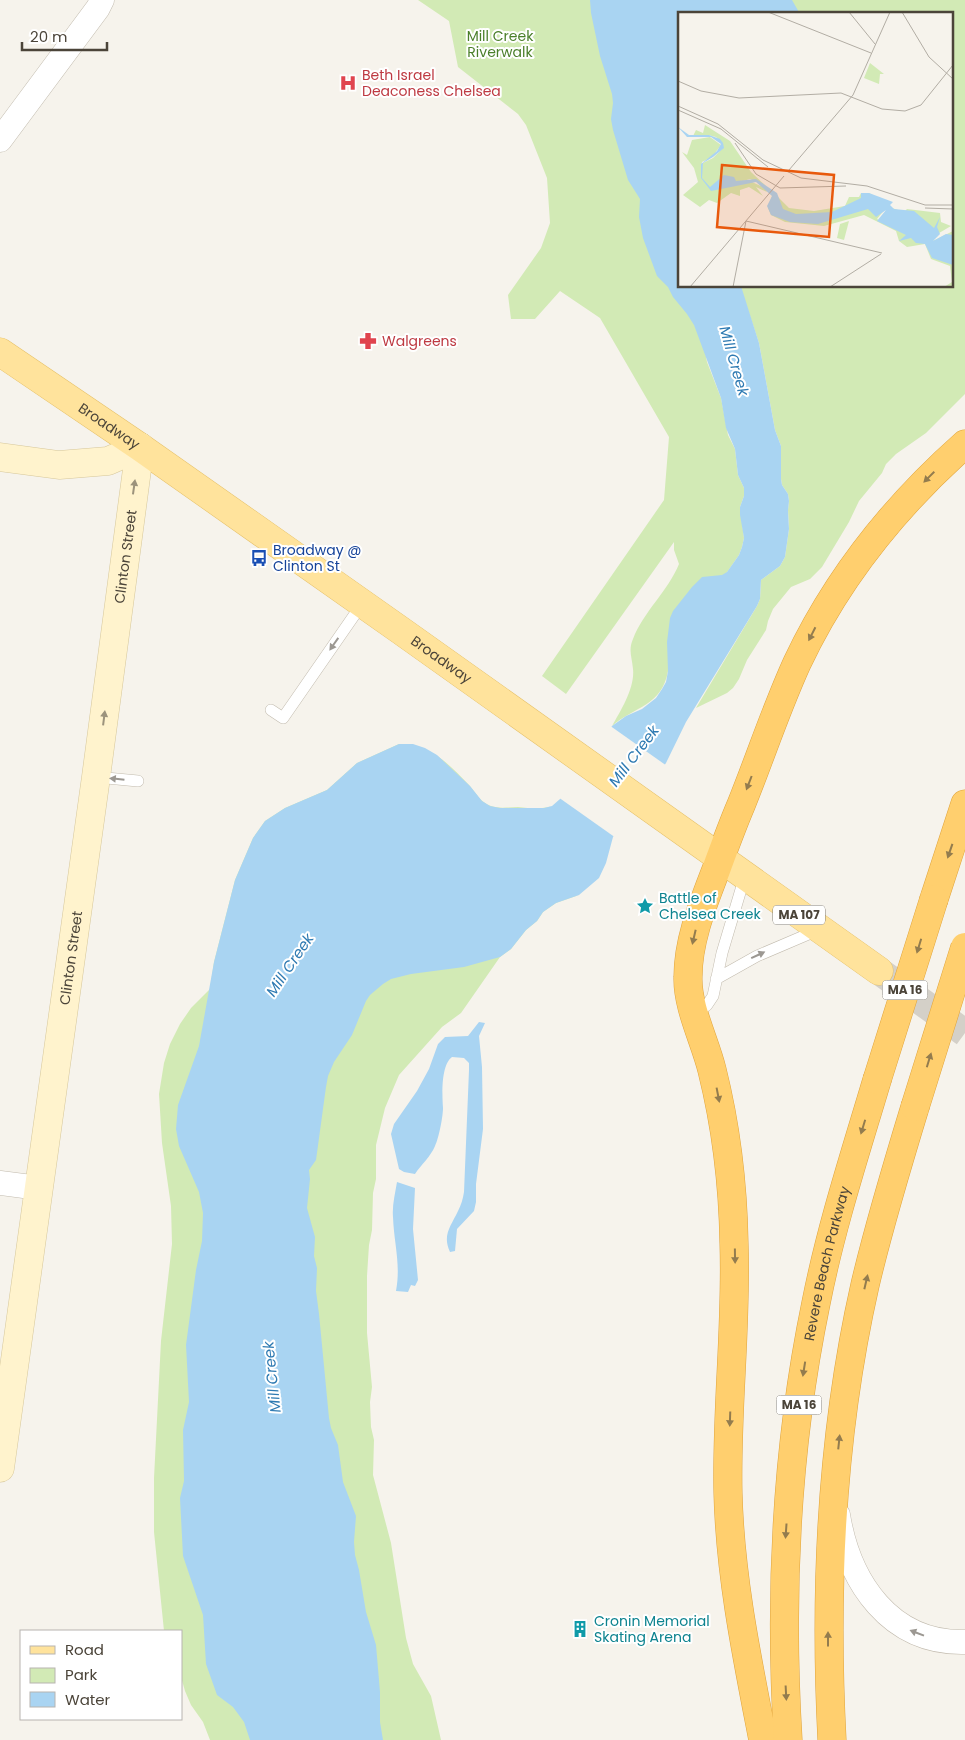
<svg xmlns="http://www.w3.org/2000/svg" width="965" height="1740" viewBox="0 0 965 1740" font-family="Poppins,sans-serif">
  <rect width="100%" height="100%" fill="#f6f3ec"/>
  <path fill="#d2eab5" d="M418 0H594L679 286 705 351 707 362 721 398 728 435 735 449 738 475 744 488V496L740 507 744 538 742 547 739 555 721 581 668 671C662 706 635 706 612 726 621 710 635 688 633 669 632 657 628 650 633 639 644 611 668 591 679 564L674 550V542L566 694 542 676 664 500 669 437 600 318 560 291 535 319H511L508 295 541 248 550 223 547 178 526 125 518 114 458 67 449 21Z
    M637 0H965V394L926 433 896 454 886 464 882 473 859 501 849 522 822 567 810 579 791 587 773 609 768 621 766 630 747 660 739 679 733 688 727 693 696 708 757 606 760 599 761 580 780 566 785 557 789 529 788 510 789 501 788 494 782 485 781 479V446L775 430 759 343 740 286H951V14H679Z
    M399 744C431 745 448 763 469 785 476 793 481 803 491 806 500 809 509 807 518 807 530 808 540 810 552 806L318 901 278 1740H210L203 1722 191 1705 185 1691 181 1677V1631H164L154 1532V1478L161 1341 172 1244 171 1206 162 1143 159 1094 164 1063 170 1044 180 1024 191 1008 210 989 214 962 235 880 253 838 265 821 285 808 327 790 357 763Z
    M579 895 556 903 543 912 537 921 526 930 511 949 500 957 461 1013 442 1027 399 1075 385 1108 376 1145V1179L373 1193 372 1230 369 1245 367 1276V1333L372 1387 370 1402 371 1427 374 1440 373 1475 391 1543 406 1638 413 1664 431 1696 441 1740H328L283 1299 321 948Z"/>
  <path fill="#a9d4f2" d="M590 0H792L800 14H679V286H741L759 343 775 430 781 446V479L782 485 788 494 789 501 788 511 789 529 785 557 780 566 761 580 760 599 757 606 686 722 666 763 613 837 606 863 599 878 579 895 556 903 543 912 537 921 526 930 511 949 500 957 464 967 411 974 391 979 383 984 370 995 366 1001 352 1035 334 1062 328 1076 326 1087 316 1160 309 1170 310 1179 307 1208 315 1237 314 1256 317 1268 316 1291 319 1314 329 1418 331 1428 338 1445 343 1482 356 1516 354 1542 355 1555 359 1570 366 1612 376 1645 380 1692V1722L383 1740H250L244 1722 233 1707 217 1695 206 1664 203 1615 183 1556 180 1498 184 1481 183 1430 189 1402 186 1345 196 1270 202 1241 203 1213 199 1192 179 1146 176 1129 178 1105 199 1046 214 962 235 880 253 838 265 821 285 808 327 790 357 763 399 744H413L425 748 437 755 470 786 482 801 490 806 500 808H544L552 806 560 799 612 726 626 716 642 709 656 698 662 689 666 682 668 671 667 642 670 618 673 611 692 587 702 577 722 575 727 572 739 555 742 547 744 538 740 515V507L744 496V488L738 475 735 449 726 428 721 398 694 325 687 314 673 297 668 287 657 276 643 238 639 217 640 199 628 180 613 130 611 119 613 103 612 94 600 56 591 13Z
    M479 1022 485 1023 479 1036 482 1067 483 1129 476 1184V1202L474 1211 457 1229 455 1251 450 1252C442 1235 451 1226 458 1211 461 1205 463 1199 464 1192L469 1070V1063L464 1058 452 1057C441 1065 442 1094 443 1108 443 1116 439 1138 435 1146 431 1156 421 1165 415 1174L404 1172 399 1169 391 1134 394 1124 417 1091 429 1069 438 1044 445 1037 468 1036Z
    M397 1182 415 1188 413 1229 418 1280 415 1286 411 1285 408 1292 396 1291C401 1264 394 1244 393 1217 392 1206 395 1194 397 1182Z"/>
  <path fill="#f6f3ec" d="M609 725 667 766 616 838 558 797Z"/>
  <g fill="none" stroke-linecap="round" stroke-linejoin="round">
    <path stroke="#d4d0c8" stroke-width="28" stroke-dasharray="28 14" stroke-linecap="butt" d="M879 971 965 1033"/>
    <g stroke="#c2bbae" stroke-width="12">
      <path id="lane" d="M271 710 283 718 362 604
        M96 777 138 781
        M716 979 757 956 818 930
        M695 1014 707 1005 713 996 722 953 745 876"/>
    </g>
    <g stroke="#c2bbae" stroke-width="25">
      <path id="street" d="M0 140 98 8 102 0
        M0 1183 39 1188
        M838 1515C849 1582 890 1644 965 1642"/>
    </g>
    <g stroke="#d6c79b" stroke-width="29">
      <g id="secondary">
        <path d="M0 457 59 465 108 461 140 447"/>
        <path id="s1" d="M0 1468 96 777 140 447"/>
      </g>
    </g>
    <g stroke="#e6c16a" stroke-width="29">
      <g id="primary">
        <path id="s2" d="M0 352 140 447 400 630 879 971"/>
      </g>
    </g>
    <g stroke="#e0a43c" stroke-width="29">
      <g id="highway">
        <path d="M934 899 965 804"/>
        <path d="M763 1740C747 1658 730 1576 728 1493 726 1409 737 1326 734 1243 733 1185 726 1126 712 1070 705 1041 687 1007 688 977 688 940 703 904 716 870 724 848 732 826 741 805 760 758 776 709 797 663 837 578 895 506 965 444"/>
        <path id="s3" d="M788 1740C779 1593 786 1448 816 1303 831 1227 855 1154 877 1080"/>
        <path d="M832 1740C824 1588 831 1435 865 1285 879 1225 897 1166 915 1107"/>
      </g>
    </g>
    <use href="#lane" stroke="#fff" stroke-width="11"/>
    <use href="#street" stroke="#fff" stroke-width="24"/>
    <use href="#secondary" stroke="#fff3cd" stroke-width="28"/>
    <use href="#primary" stroke="#ffe39c" stroke-width="28"/>
    <use href="#highway" stroke="#ffcf6e" stroke-width="28"/>
    <g stroke="#e0a43c" stroke-width="29" stroke-linecap="butt">
      <path id="highway-bridge" d="M877 1080 934 899
        M915 1107 965 947"/>
    </g>
    <use href="#highway-bridge" stroke="#ffcf6e" stroke-width="28"/>
  </g>
  <defs><path id="oneway-solid" d="M-6-.8H1V-3.2L6.5 0L1 3.2V.8H-6Z" transform="scale(1.25)"/></defs>
  <g fill="#937c4e">
    <use href="#oneway-solid" transform="translate(929 477) rotate(135)"/>
    <use href="#oneway-solid" transform="translate(812 634) rotate(117)"/>
    <use href="#oneway-solid" transform="translate(749 783) rotate(111)"/>
    <use href="#oneway-solid" transform="translate(950 851) rotate(109)"/>
    <use href="#oneway-solid" transform="translate(694 937) rotate(103)"/>
    <use href="#oneway-solid" transform="translate(919 946) rotate(107)"/>
    <use href="#oneway-solid" transform="translate(929 1060) rotate(-73)"/>
    <use href="#oneway-solid" transform="translate(718 1095) rotate(79)"/>
    <use href="#oneway-solid" transform="translate(863 1127) rotate(107)"/>
    <use href="#oneway-solid" transform="translate(735 1256) rotate(89)"/>
    <use href="#oneway-solid" transform="translate(866 1282) rotate(-77)"/>
    <use href="#oneway-solid" transform="translate(804 1369) rotate(99)"/>
    <use href="#oneway-solid" transform="translate(730 1419) rotate(92)"/>
    <use href="#oneway-solid" transform="translate(839 1442) rotate(-84)"/>
    <use href="#oneway-solid" transform="translate(786 1531) rotate(94)"/>
    <use href="#oneway-solid" transform="translate(828 1639) rotate(-90)"/>
    <use href="#oneway-solid" transform="translate(786 1693) rotate(87)"/>
  </g>
  <g fill="#9c937c">
    <use href="#oneway-solid" transform="translate(134 487) rotate(-82)"/>
    <use href="#oneway-solid" transform="translate(104 718) rotate(-83)"/>
  </g>
  <g fill="#9c9892">
    <use href="#oneway-solid" transform="translate(334 644) rotate(125)"/>
    <use href="#oneway-solid" transform="translate(117 779) rotate(-174)"/>
    <use href="#oneway-solid" transform="translate(758 955) rotate(-25)"/>
    <use href="#oneway-solid" transform="translate(917 1633) rotate(-159)"/>
  </g>
  <defs>
    <g id="hospital-bare" transform="scale(1.35)"><path d="M-5-5h3v3.5h4V-5h3V5h-3V1.5h-4V5h-3Z" fill="#e0444e" stroke="#fff" stroke-width="2.5" paint-order="stroke"/></g>
    <g id="pharmacy-bare" transform="scale(1.35)"><path d="M-2-6h4v4h4v4h-4v4h-4v-4h-4v-4h4Z" fill="#e0444e" stroke="#fff" stroke-width="2.5" paint-order="stroke"/></g>
    <g id="bus-bare" transform="scale(1.35)"><path d="M-5-6H5V4H4V6H2V4H-2V6H-4V4H-5ZM-3.5-4V0h7V-4ZM-3.5 1.2v1.5H-2V1.2ZM2 1.2v1.5H3.5V1.2Z" fill="#1a4fb4" stroke="#fff" stroke-width="2.5" paint-order="stroke"/></g>
    <g id="sight-bare" transform="scale(1.35)"><path d="M0-6L1.8-2.2L6-1.7L2.9 1.2L3.7 5.4L0 3.3L-3.7 5.4L-2.9 1.2L-6-1.7L-1.8-2.2Z" fill="#0f9aa8" stroke="#fff" stroke-width="2.5" paint-order="stroke"/></g>
    <g id="building-bare" transform="scale(1.35)"><path d="M-4-6H4V6H1V3H-1V6H-4ZM-2.5-4.3h1.7v1.8h-1.7ZM.8-4.3h1.7v1.8H.8ZM-2.5-1h1.7V.8h-1.7ZM.8-1h1.7V.8H.8Z" fill="#0f9aa8" stroke="#fff" stroke-width="2.5" paint-order="stroke"/></g>
  </defs>
  <g fill-rule="evenodd">
    <use href="#hospital-bare" x="348" y="83"/>
    <use href="#pharmacy-bare" x="368" y="341"/>
    <use href="#bus-bare" x="259" y="558"/>
    <use href="#sight-bare" x="645" y="906"/>
    <use href="#building-bare" x="580" y="1629"/>
  </g>
  <g text-anchor="middle" stroke-width="4" stroke-linejoin="round" paint-order="stroke">
    <g fill="#fff" stroke="#817c74" stroke-width="1">
      <rect x="773" y="905.5" width="52" height="19" rx="4"/>
      <rect x="882.5" y="980.5" width="45" height="19" rx="4"/>
      <rect x="776.5" y="1395.5" width="45" height="19" rx="4"/>
    </g>
    <g font-size="12" font-weight="bold" fill="#4b4439">
      <text x="799" y="919">MA 107</text>
      <text x="905" y="994">MA 16</text>
      <text x="799" y="1409">MA 16</text>
    </g>
    <g font-size="14" fill="#4a7f2a" stroke="#fff">
      <text x="500" y="41">Mill Creek<tspan x="500" dy="16">Riverwalk</tspan></text>
    </g>
    <g font-size="14" fill="#be3a42" stroke="#fff" text-anchor="start">
      <text x="362" y="80">Beth Israel<tspan x="362" dy="16">Deaconess Chelsea</tspan></text>
      <text x="382" y="346">Walgreens</text>
    </g>
    <g font-size="14" fill="#4b4439" stroke="#fff">
      <text dy="5" stroke="none"><textPath href="#s2" startOffset="132">Broadway</textPath></text>
      <text dy="5" stroke="none"><textPath href="#s1" startOffset="920">Clinton Street</textPath></text>
      <text dy="5" stroke="none"><textPath href="#s2" startOffset="538">Broadway</textPath></text>
      <text dy="5" stroke="none"><textPath href="#s1" startOffset="515">Clinton Street</textPath></text>
      <text dy="5" stroke="none"><textPath href="#s3" startOffset="480">Revere Beach Parkway</textPath></text>
    </g>
    <g font-size="14" fill="#164399" stroke="#fff" text-anchor="start">
      <text x="273" y="555">Broadway @<tspan x="273" dy="16">Clinton St</tspan></text>
    </g>
    <g font-size="14" fill="#0d838f" stroke="#fff" text-anchor="start">
      <text x="659" y="903">Battle of<tspan x="659" dy="16">Chelsea Creek</tspan></text>
      <text x="594" y="1626">Cronin Memorial<tspan x="594" dy="16">Skating Arena</tspan></text>
    </g>
    <g font-size="15" font-style="italic" fill="#2e7ab2" stroke="#fff">
      <text transform="translate(734 361) rotate(74)" y="5">Mill Creek</text>
      <text transform="translate(634 756) rotate(-53)" y="5">Mill Creek</text>
      <text transform="translate(290 965) rotate(-56)" y="5">Mill Creek</text>
      <text transform="translate(272 1377) rotate(-96)" y="5">Mill Creek</text>
    </g>
  </g>
  <g transform="translate(678 12)">
    <rect width="275" height="275" fill="#f6f3ec"/>
    <path d="M192 51 206 62H202L201 72 186 66ZM27 113 52 129 73 160 88 174 72 167 33 178 74 170 87 176 89 180 78 175 85 184 71 175 62 178V184L53 181 39 191 31 188 22 195 5 183 20 170 16 156 4 140 9 143 14 128 32 125 43 133 34 145 24 150 23 159 25 151 35 146 45 136V132L38 125 30 123 15 124 18 118 25 121ZM183 181H191L207 190 150 205 104 202 98 183 111 196 136 199 167 194 171 185H181ZM94 184 111 208 188 194 207 197 199 207 275 246V275H266L274 270 272 254 253 247 247 232 229 235 221 229 218 219 186 203 146 214 107 210 93 203 90 196ZM214 196 226 200 229 197 262 201 263 210 273 214 256 224 255 229 275 219V228L258 232ZM171 209 166 228 159 226 162 212Z" fill="#d2eab5"/>
    <path d="M0 115 11 123H31L42 127 45 131 46 136 35 145 25 151 24 166 32 175 46 163 56 165 58 169 78 167 99 181 105 197 118 202 154 200 183 186V181H191L215 190 212 193 216 197 236 199 256 216 262 205 259 215 262 222 255 229 268 222 275 223V253L254 246 247 232 238 231 233 226 221 229 228 223 199 209 208 198 198 205 190 197 140 212 112 210 93 203 89 194 94 184 78 170 33 179 23 166V152L39 139 43 132 33 125H9Z" fill="#a9d4f2"/>
    <path fill="none" stroke="#b2ada4" stroke-width="1" d="M90 0 193 41M171 0 197 32M224 0 251 45 275 67M0 69 23 79 61 86 163 81 204 97 227 99 243 93 275 53M0 94 40 112 85 148 123 166 189 174 247 193H275M0 98 43 117 90 155M57 131 78 162 102 176 168 174M111 158 175 83 212 0M247 196 275 197M68 209 204 241M12 275 106 164M55 275 68 209M152 275 203 242"/>
    <path fill="#e8590c" fill-opacity="0.15" stroke="#e8590c" stroke-width="2.5" d="M44 153 156 163 151 225 39 215Z"/>
    <rect width="275" height="275" fill="none" stroke="#4b4439" stroke-width="2.5"/>
  </g>
  <rect x="20" y="1630" width="162" height="90" fill="#ffffff" stroke="#b7b4b0"/>
  <rect x="30" y="1646" width="25" height="8" fill="#ffe39c" stroke="#b7b4b0"/>
  <text x="65" y="1655" font-size="15" fill="#4b4439">Road</text>
  <rect x="30" y="1668" width="25" height="15" fill="#d2eab5" stroke="#b7b4b0"/>
  <text x="65" y="1680" font-size="15" fill="#4b4439">Park</text>
  <rect x="30" y="1692" width="25" height="15" fill="#a9d4f2" stroke="#b7b4b0"/>
  <text x="65" y="1705" font-size="15" fill="#4b4439">Water</text>
  <path d="M22 42v8h85v-8" fill="none" stroke="#4b4439" stroke-width="2.5"/>
  <text x="30" y="42" font-size="15" fill="#4b4439" stroke="#ffffff" stroke-width="4" paint-order="stroke">20 m</text>
</svg>
